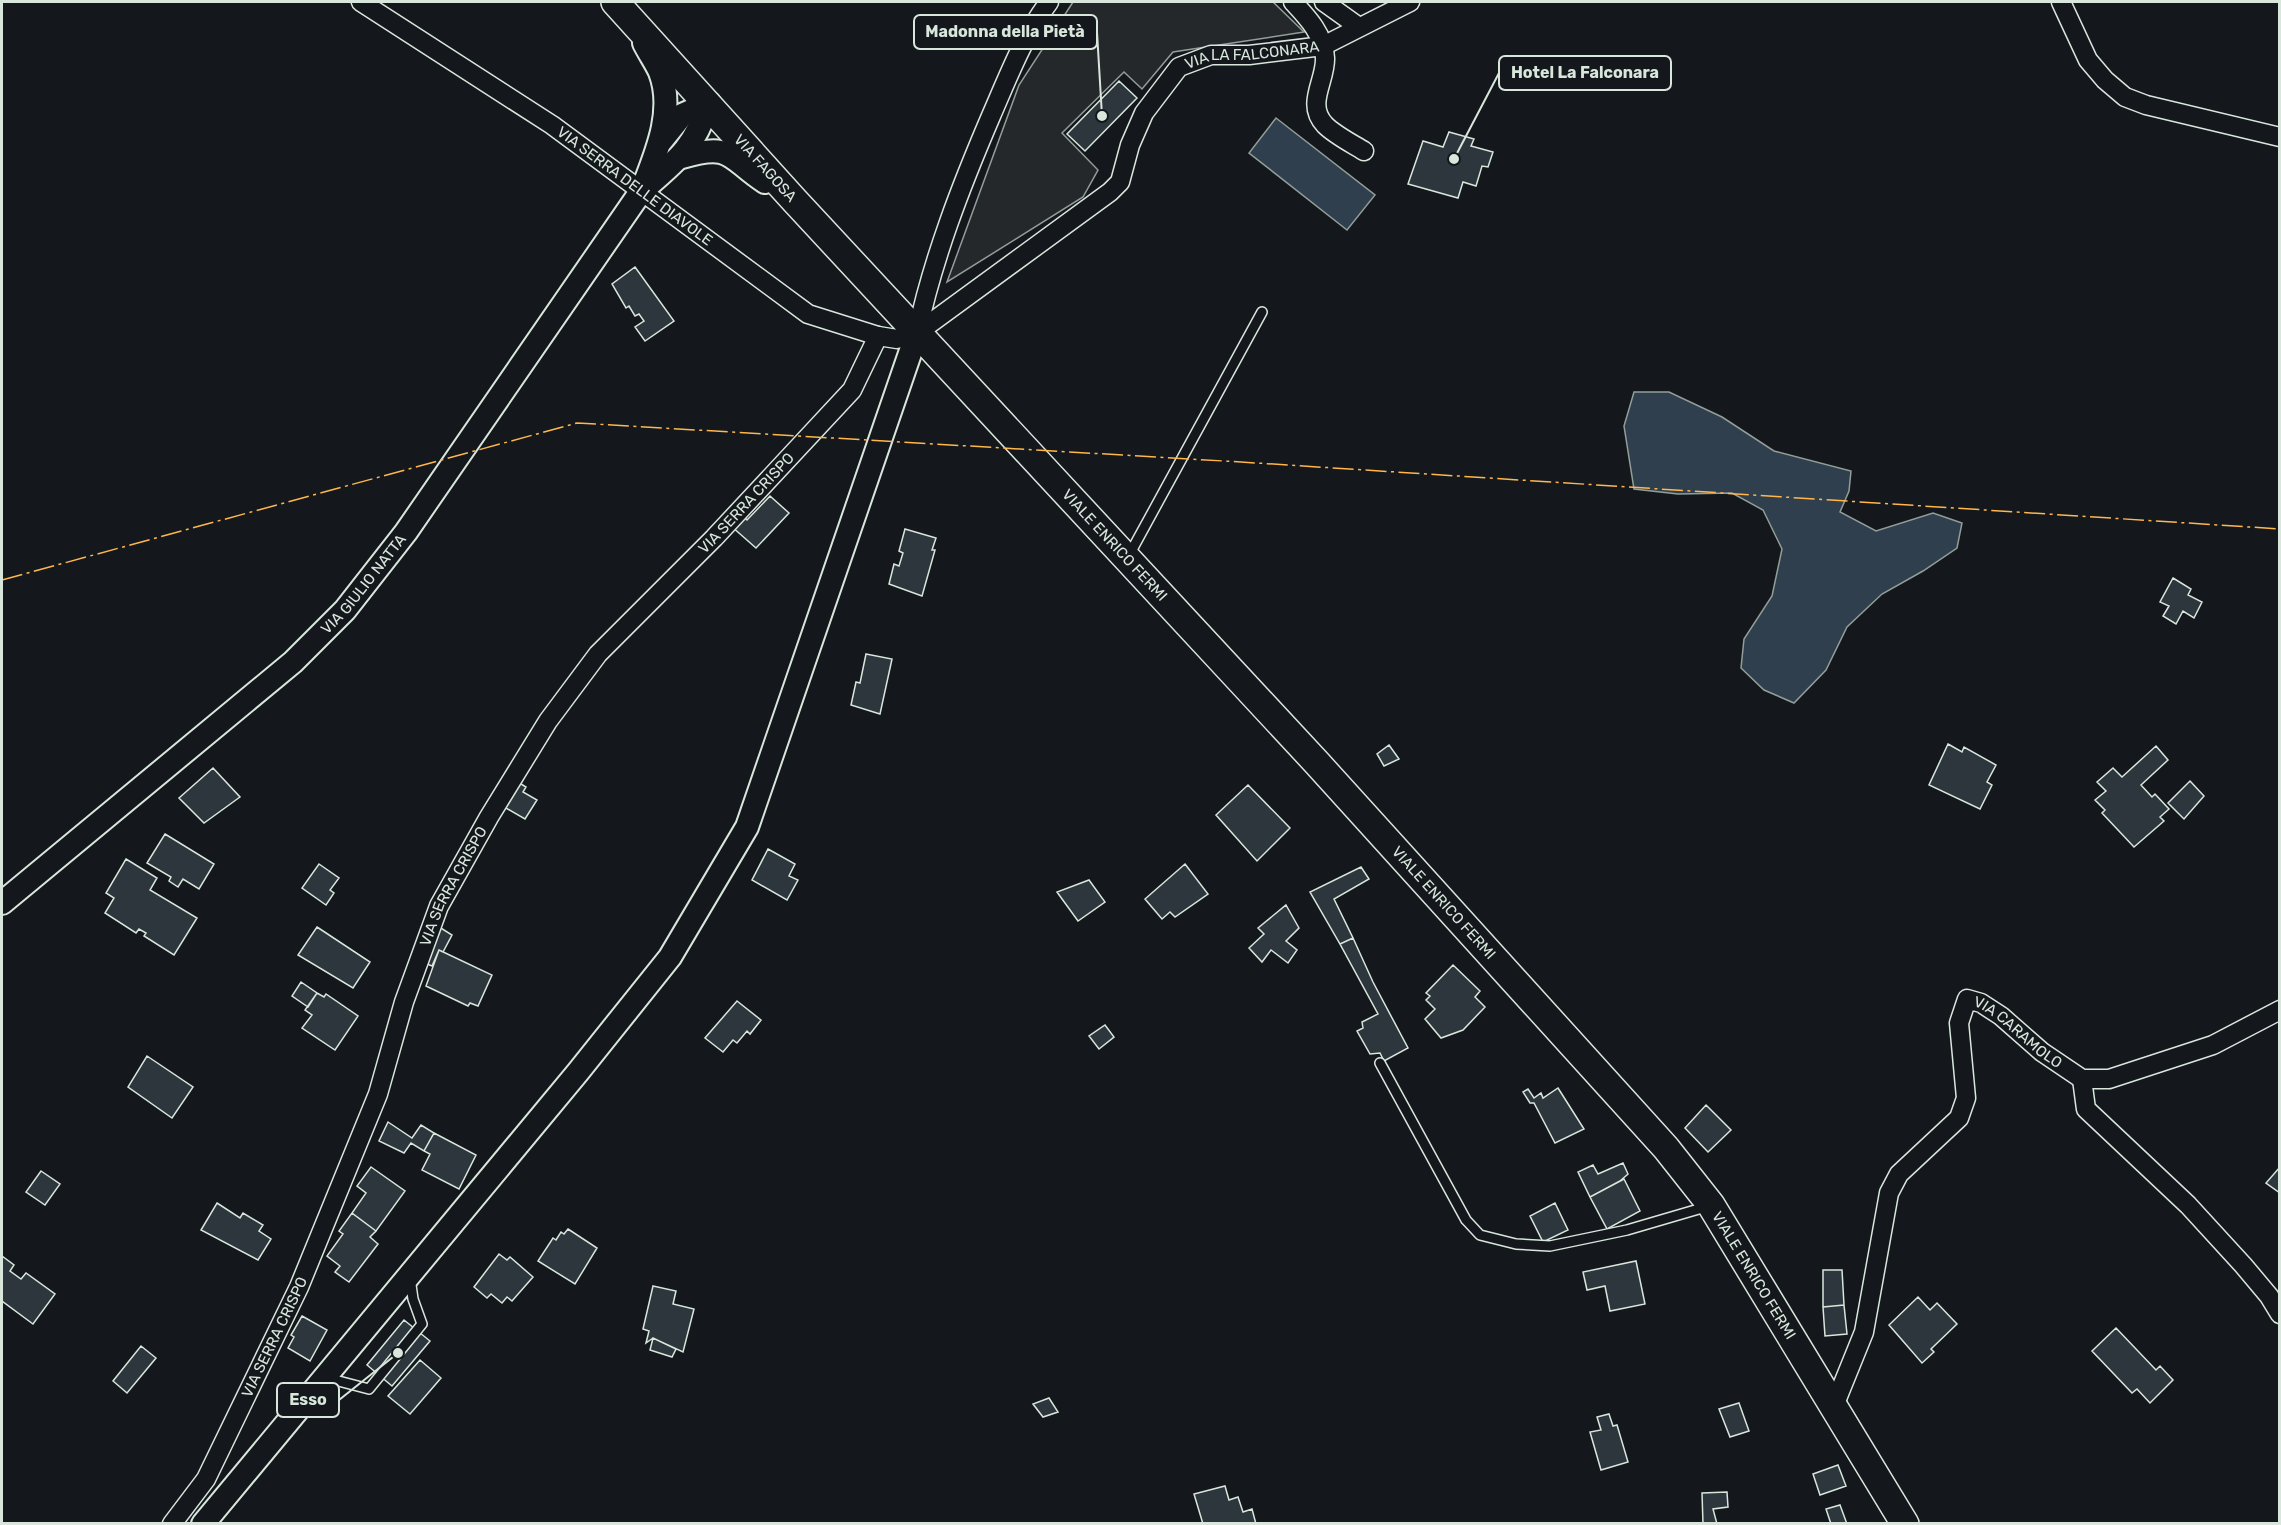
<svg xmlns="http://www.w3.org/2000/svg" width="2281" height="1525" viewBox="0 0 2281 1525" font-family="Rubik,sans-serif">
  <rect width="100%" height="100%" fill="#14181c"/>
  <path fill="#24282b" stroke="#939e99" stroke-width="1.5" d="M1073 2H1273L1304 32 1173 52 1142 89 1124 72 1062 133 1098 170 1083 197 947 282 1019 85Z"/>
  <path fill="#2f3f4d" stroke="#939e99" stroke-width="1.5" d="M1276 118 1375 195 1347 230 1249 153Z
    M1634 392H1669L1722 417 1774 451 1851 471 1849 491 1840 512 1876 531 1933 513 1962 523 1957 548 1923 571 1882 594 1847 627 1826 670 1794 703 1764 690 1741 668 1744 639 1772 596 1782 549 1763 510 1732 493 1678 494 1634 489 1624 426Z"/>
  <path fill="#2c363c" stroke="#d8e6dc" stroke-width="1.5" d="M1119 81 1137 98 1085 151 1067 134Z
    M1449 132 1474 139 1471 146 1493 152 1488 167 1482 166 1476 186 1463 182 1458 198 1408 184 1423 141 1443 147Z
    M635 267 674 321 645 341 635 327 644 321 639 314 635 316 629 306 626 308 612 284Z
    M770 496 789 513 756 548 731 526 742 515 747 520Z
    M905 529 936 538 932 550H935L922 596 889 584 894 564 899 566 903 553 899 551Z
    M2173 578 2191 589 2188 595 2202 602 2194 618 2183 611 2176 624 2163 616 2169 606 2160 602Z
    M866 654 892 659 880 714 851 705 856 682 860 683Z
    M1948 744 1962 752 1964 747 1996 765 1987 782 1992 785 1980 809 1929 785Z
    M1389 745 1399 759 1384 766 1377 754Z
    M2156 746 2168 760 2141 785 2152 797 2155 794 2169 809 2160 817 2164 821 2134 847 2102 813 2105 810 2095 800 2106 791 2097 782 2113 768 2122 777Z
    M213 768 240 797 204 823 179 798Z
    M513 779 526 787 523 792 537 800 525 819 499 804Z
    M2190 781 2204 796 2184 819 2168 803Z
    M1248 785 1290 828 1257 861 1216 815Z
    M165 834 214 864 199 889 183 879 178 887 169 881 171 877 147 863Z
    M768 849 795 864 789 876 798 880 787 900 752 880Z
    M126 859 157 878 150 890 197 918 174 955 144 936 146 933 139 929 136 933 105 913 114 898 106 893Z
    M319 864 339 878 330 890 334 893 326 905 302 888Z
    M1185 864 1208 894 1175 917 1170 912 1162 919 1145 899Z
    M1361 867 1369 879 1334 899 1353 938 1340 944 1310 892Z
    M1089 880 1105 902 1078 921 1057 892Z
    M1286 905 1299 928 1286 941 1297 950 1288 963 1271 950 1262 962 1249 948 1264 934 1258 928Z
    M436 925 452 935 443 952 439 950 432 966 420 961Z
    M317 927 370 962 353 988 298 955Z
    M1353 938 1373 982 1408 1048 1384 1061 1380 1053 1370 1054 1357 1031 1363 1028 1362 1022 1378 1014 1340 944Z
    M439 950 492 975 478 1006 470 1003 468 1006 426 986Z
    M1453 965 1480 991 1475 997 1485 1007 1463 1030 1441 1038 1425 1019 1435 1009 1426 1000 1430 996 1426 993Z
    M301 982 317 993 308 1007 292 996Z
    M317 993 324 997 326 994 358 1016 335 1050 302 1028 312 1015 305 1010Z
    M737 1001 761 1020 750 1034 747 1031 737 1043 733 1040 723 1052 705 1038Z
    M1105 1025 1114 1037 1099 1049 1089 1036Z
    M147 1056 193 1087 172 1118 128 1087Z
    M1558 1088 1584 1129 1555 1143 1534 1103H1530L1523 1092 1528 1089 1534 1098 1541 1093 1543 1098Z
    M1706 1105 1731 1130 1708 1152 1685 1128Z
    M388 1122 412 1138 421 1125 434 1133 424 1151 411 1143 404 1153 379 1141Z
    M434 1133 476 1155 459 1189 422 1170 430 1154 424 1151Z
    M1623 1163 1628 1174 1620 1181 1590 1197 1578 1172 1593 1165 1598 1174Z
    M371 1167 405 1191 376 1231 352 1213 366 1193 357 1186Z
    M2280 1167V1193L2266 1183Z
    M41 1171 60 1184 45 1205 26 1192Z
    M1624 1179 1640 1211 1607 1229 1590 1197Z
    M217 1203 240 1218 243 1213 263 1225 259 1231 271 1239 258 1260 201 1230Z
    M1555 1203 1568 1230 1543 1242 1530 1216Z
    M352 1213 376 1231 370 1237 378 1244 349 1282 335 1272 340 1266 327 1256 343 1234 339 1231Z
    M568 1229 597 1248 575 1284 538 1261 553 1238 556 1240 561 1232 564 1234Z
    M499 1254 507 1260 510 1257 533 1277 512 1301 507 1297 502 1303 491 1294 487 1298 474 1287Z
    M2 1256 14 1265 10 1271 21 1279 26 1273 55 1294 33 1324 2 1301Z
    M1636 1261 1645 1304 1610 1311 1605 1286 1587 1290 1583 1272Z
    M1823 1270H1842L1844 1305 1823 1307Z
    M653 1286 676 1291 673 1304 694 1309 683 1352 653 1338 646 1343 649 1331 643 1329Z
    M1918 1297 1930 1310 1937 1303 1957 1324 1931 1349 1934 1352 1922 1363 1889 1325Z
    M1844 1305 1847 1334 1825 1336 1823 1307Z
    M302 1316 327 1330 310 1361 288 1348 294 1337 291 1335Z
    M404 1320 430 1341 392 1386 367 1365Z
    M2116 1328 2156 1370 2160 1366 2173 1380 2150 1403 2137 1389 2132 1393 2092 1351Z
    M653 1338 676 1349 672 1357 650 1350Z
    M141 1346 156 1358 127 1393 113 1381Z
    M420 1360 441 1378 410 1414 388 1396Z
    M1049 1398 1058 1412 1043 1417 1033 1404Z
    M1739 1403 1749 1431 1730 1437 1719 1409Z
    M1609 1414 1613 1426 1617 1425 1628 1462 1601 1470 1590 1432 1601 1430 1597 1417Z
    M1838 1465 1846 1486 1820 1495 1813 1474Z
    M1225 1486 1229 1500 1238 1497 1243 1512 1252 1509 1256 1524H1203L1194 1494Z
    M1727 1492 1728 1507 1713 1509 1717 1524H1703L1702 1493Z
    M1840 1505 1847 1524H1831L1826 1509Z"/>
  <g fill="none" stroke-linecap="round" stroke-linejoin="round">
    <g stroke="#d8e6dc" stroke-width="12">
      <path id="service" d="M1128 557 1262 312
        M1380 1063 1466 1220 1480 1235 1516 1244 1550 1246 1627 1230 1709 1206
        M327 1378 369 1389 422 1324 413 1299 410 1278"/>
    </g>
    <g stroke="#d8e6dc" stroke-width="21">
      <g id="minor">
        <path id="s1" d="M361 2 552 125 808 314 878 336 897 339 917 333 1110 192 1120 182 1130 145 1144 113 1179 67 1211 55H1249L1323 46 1410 2"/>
        <path d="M1293 2C1308 18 1324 35 1325 58 1326 81 1305 104 1325 125 1335 135 1351 143 1364 151"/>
        <path d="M1324 2 1359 27"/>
        <path d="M2061 2 2088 60 2105 80 2125 97 2146 105 2280 137"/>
        <path d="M917 333C933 258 961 186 991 116 1008 77 1024 35 1049 2"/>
        <path d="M2082 1079 2086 1109 2188 1205 2243 1265 2269 1296 2280 1314"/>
        <path id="s2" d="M1834 1406 1864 1332 1889 1193 1899 1174 1959 1118 1966 1098 1959 1023 1967 999 1981 1003 2001 1016 2042 1052 2082 1079H2109L2213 1045 2280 1010"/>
        <path id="s3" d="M172 1524 206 1479 299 1287 378 1094 404 1002 439 906 489 817 548 721 598 654 714 538 852 390 878 336"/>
      </g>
    </g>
    <g stroke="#d8e6dc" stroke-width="26">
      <g id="tertiary">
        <path d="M661 141 682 115 709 103"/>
        <path d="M682 157C733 142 728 158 765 182"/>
        <path d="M645 188C680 158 694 147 709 103"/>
        <path id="s4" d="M2 903 293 662 345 610 406 532 642 190C656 154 675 111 660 72 656 63 649 53 644 43"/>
        <path d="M203 1524 578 1072 670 957 747 827 917 333"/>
      </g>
    </g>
    <g stroke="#d8e6dc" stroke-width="30">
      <g id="secondary">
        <path id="s5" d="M615 2 795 201 1317 763 1666 1148 1711 1205 1905 1524"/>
      </g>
    </g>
    <use href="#service" stroke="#14181c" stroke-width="9"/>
    <use href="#minor" stroke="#14181c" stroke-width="18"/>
    <use href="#tertiary" stroke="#14181c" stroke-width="22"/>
    <use href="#secondary" stroke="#14181c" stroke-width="27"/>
    <path stroke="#ffb74d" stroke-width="1.5" stroke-dasharray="21 4.5 3 4.5" stroke-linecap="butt" d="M2 580 577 423 1241 462 2280 529"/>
  </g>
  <g text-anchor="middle" stroke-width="4.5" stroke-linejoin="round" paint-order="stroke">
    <g font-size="15" fill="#d8e6dc" stroke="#14181c">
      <text dy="5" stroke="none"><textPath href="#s1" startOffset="1118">VIA LA FALCONARA</textPath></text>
      <text dy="5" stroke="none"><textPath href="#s5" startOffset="224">VIA FAGOSA</textPath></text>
      <text dy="5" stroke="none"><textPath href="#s1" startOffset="330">VIA SERRA DELLE DIAVOLE</textPath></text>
      <text dy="5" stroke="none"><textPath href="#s3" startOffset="1186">VIA SERRA CRISPO</textPath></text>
      <text dy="5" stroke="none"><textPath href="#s5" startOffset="738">VIALE ENRICO FERMI</textPath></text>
      <text dy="5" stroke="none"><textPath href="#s4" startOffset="483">VIA GIULIO NATTA</textPath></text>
      <text dy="5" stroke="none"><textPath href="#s3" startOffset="700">VIA SERRA CRISPO</textPath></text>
      <text dy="5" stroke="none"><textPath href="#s5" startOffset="1224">VIALE ENRICO FERMI</textPath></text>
      <text dy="5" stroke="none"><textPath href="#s2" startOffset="508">VIA CARAMOLO</textPath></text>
      <text dy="5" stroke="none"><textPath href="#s5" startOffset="1710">VIALE ENRICO FERMI</textPath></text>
      <text dy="5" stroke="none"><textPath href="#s3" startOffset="214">VIA SERRA CRISPO</textPath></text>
    </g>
  </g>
  <path fill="none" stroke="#d8e6dc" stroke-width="2" d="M1102 116L1097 32M1454 159L1499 73M398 1353L339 1400"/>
  <g fill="#d8e6dc" stroke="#14181c" stroke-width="2">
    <circle cx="1102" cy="116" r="6"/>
    <circle cx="1454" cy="159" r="6"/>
    <circle cx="398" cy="1353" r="6"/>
  </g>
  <g fill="#14181c" stroke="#d8e6dc" stroke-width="2">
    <rect x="914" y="15" width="183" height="34" rx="6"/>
    <rect x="1499" y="56" width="172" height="34" rx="6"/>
    <rect x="277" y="1383" width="62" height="34" rx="6"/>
  </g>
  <g font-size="16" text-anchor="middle" font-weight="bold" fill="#d8e6dc">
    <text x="1005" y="37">Madonna della Pietà</text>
    <text x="1585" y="78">Hotel La Falconara</text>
    <text x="308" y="1405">Esso</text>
  </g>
  <rect width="2281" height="1525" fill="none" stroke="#d8e6dc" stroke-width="6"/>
</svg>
